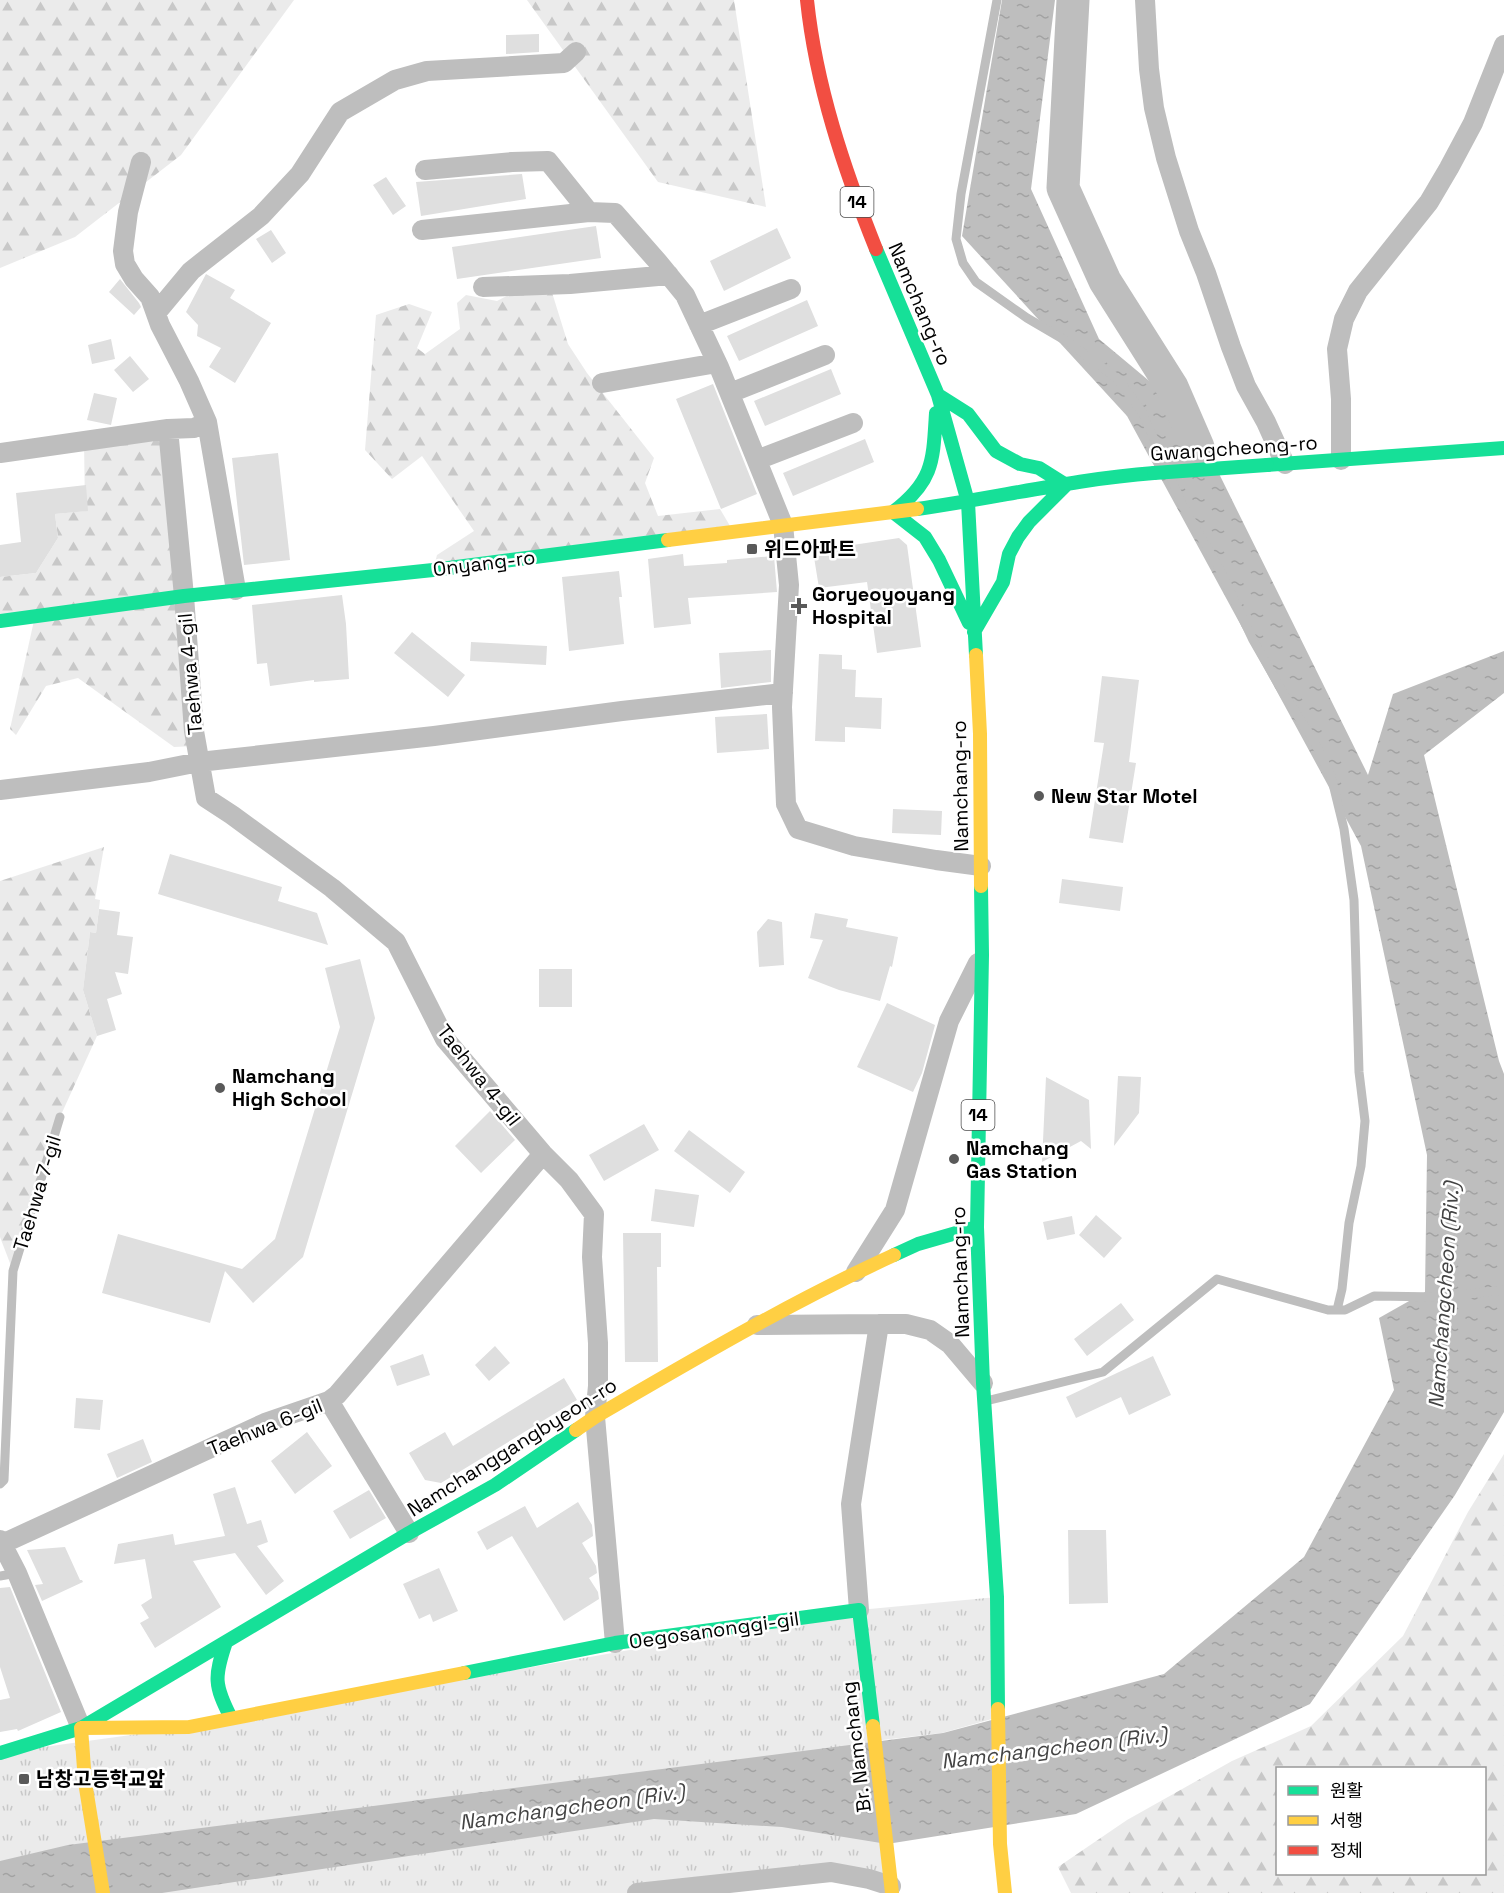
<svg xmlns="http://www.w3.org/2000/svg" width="1504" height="1893" viewBox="0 0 1504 1893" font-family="'Space Grotesk','Noto Sans KR',sans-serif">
  <defs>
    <pattern id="forest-firs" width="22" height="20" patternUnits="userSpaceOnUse" patternTransform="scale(1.5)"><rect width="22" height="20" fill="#ebebeb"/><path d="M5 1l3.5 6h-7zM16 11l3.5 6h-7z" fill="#c8c8c8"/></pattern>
    <pattern id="park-tufts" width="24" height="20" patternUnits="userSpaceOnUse" patternTransform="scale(1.5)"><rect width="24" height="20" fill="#ebebeb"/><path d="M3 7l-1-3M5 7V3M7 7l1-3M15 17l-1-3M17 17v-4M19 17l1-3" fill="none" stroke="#c8c8c8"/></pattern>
    <pattern id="water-ripples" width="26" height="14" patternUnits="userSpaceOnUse" patternTransform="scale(1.5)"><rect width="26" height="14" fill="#bebebe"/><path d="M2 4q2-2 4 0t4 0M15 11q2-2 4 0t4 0" fill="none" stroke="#a2a2a2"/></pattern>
  </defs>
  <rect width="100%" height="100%" fill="#fff"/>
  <path fill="url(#forest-firs)" fill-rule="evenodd" d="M0 0H294L181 155 75 237 0 268Z
    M527 0H734L766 207 658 182Z
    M532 283 550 286 568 344 587 373 654 458 645 483 658 516 720 509 733 531 433 570 437 555 474 531 422 456 392 479 365 450 376 315 409 304 432 312 417 348 425 354 460 329 457 303 466 295 497 301Z
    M168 429 196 746 174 747 78 678 46 686 16 735 10 729 35 616 0 621V577L36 573 58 538 55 514 85 511 84 441Z
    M104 847 95 899 100 900 96 933 90 932 83 990 97 1036 60 1117 13 1271 0 1237V881Z
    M1504 1454V1893H1071L1058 1867 1127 1820 1232 1761 1311 1726 1403 1636 1468 1512ZM1278 1768H1484V1874H1278Z"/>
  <path fill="url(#park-tufts)" d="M997 1597 999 1717 942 1733 874 1741 891 1886 869 1879 636 1893H0V1753L189 1727 859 1610Z"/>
  <path fill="url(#water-ripples)" d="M1002 0H1055L1031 189 1099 339 1190 415 1368 775 1393 694 1504 651V693L1424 755 1499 1061 1504 1074V1412L1455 1495 1310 1704 1076 1814 887 1844 782 1827 654 1819 162 1893H0V1861L68 1845 943 1733 1164 1674 1304 1557 1394 1390 1379 1318 1425 1292 1427 1155 1361 846 1127 416 962 236Z"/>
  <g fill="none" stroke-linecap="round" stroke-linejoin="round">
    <path stroke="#bebebe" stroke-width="33" d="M1073 0 1063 188 1105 281 1172 387 1198 447"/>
  </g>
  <path fill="#dfdfdf" d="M539 34V52L506 54V35Z
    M522 174 526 199 421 216 416 182Z
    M386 177 406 206 393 215 373 185Z
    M596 226 601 258 457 279 452 247Z
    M777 228 791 258 724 291 710 261Z
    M271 230 286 253 272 263 256 239Z
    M206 274 235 290 230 298 271 323 235 383 209 367 221 348 197 336 198 325 186 312Z
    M120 279 139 303 141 307 134 315 109 292Z
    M807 300 818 326 739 361 727 336Z
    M111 339 115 359 92 364 88 345Z
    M130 356 149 379 133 392 114 370Z
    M831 369 841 394 765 426 754 401Z
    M713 384 757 494 721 509 676 399Z
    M94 393 117 398 111 425 87 420Z
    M865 439 874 462 793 496 783 473Z
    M278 453 290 560 244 565 232 458Z
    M86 485 88 511 55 514 58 538 36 573 0 577V545L21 542 16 493Z
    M899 538 907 545 921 647 877 653 867 582 819 588 813 551Z
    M683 554 684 566 727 563V560L774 556 777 592 688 598 691 624 654 628 648 559Z
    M619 571 622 597H619L624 644 569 651 562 577Z
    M342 595 346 624 349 679 314 682V680L270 686 267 663 257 664 252 605Z
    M412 632 465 675 448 697 394 653Z
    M471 642 547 646 546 665 470 661Z
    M771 650V682L721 688 719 653Z
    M819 654 842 655V669L856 670 855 697 882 698 881 729 845 727V742L815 741Z
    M1102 676 1139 680 1129 762 1136 763 1123 843 1089 838 1104 743 1094 742Z
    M767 714 769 749 717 753 715 717Z
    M893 809 942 811 941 835 892 833Z
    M170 854 282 887 278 901 317 913 328 945 158 894Z
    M1062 879 1123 887 1120 911 1059 903Z
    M99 909 120 912 117 935 133 937 128 974 115 972 122 994 107 999 116 1030 97 1036 83 990 90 932 96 933Z
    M815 913 848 919 846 927 898 937 892 967 890 966 880 1001 839 990 808 978 823 940 810 938Z
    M768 919 782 922 784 965 759 967 757 932Z
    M360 959 375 1018 303 1257 253 1303 225 1271 210 1323 102 1293 118 1234 242 1269 275 1239 340 1027 325 968Z
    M539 969H572V1007H539Z
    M887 1003 935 1025 922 1073 913 1092 857 1067Z
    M1118 1076 1141 1077 1139 1113 1114 1146Z
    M1046 1077 1089 1100 1091 1149 1081 1141 1042 1162Z
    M490 1111 515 1140 481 1173 455 1146Z
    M644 1124 659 1150 604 1181 589 1155Z
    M689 1130 745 1172 730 1193 674 1151Z
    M655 1189 699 1195 694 1227 651 1221Z
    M1096 1215 1122 1238 1104 1258 1079 1235Z
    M1072 1216 1075 1234 1047 1240 1043 1222Z
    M623 1233H661V1267H657L658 1362H625Z
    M1121 1303 1134 1320 1087 1356 1074 1339Z
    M495 1346 510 1363 489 1381 475 1365Z
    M423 1354 430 1375 397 1386 390 1366Z
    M1153 1356 1171 1395 1129 1415 1121 1397 1076 1418 1066 1397Z
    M564 1378 577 1400 441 1483 425 1480 409 1453 445 1432 453 1446Z
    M76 1398 103 1400 100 1430 74 1428Z
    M307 1432 332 1466 295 1494 271 1461Z
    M143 1439 152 1462 117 1478 107 1454Z
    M235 1487 247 1524 261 1520 268 1542 257 1546 284 1581 266 1595 235 1553 193 1561 221 1607 155 1648 140 1623 149 1618 141 1605 152 1598 145 1559 114 1564 118 1544 173 1534 175 1545 225 1536 213 1494Z
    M369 1490 386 1518 350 1539 333 1511Z
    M578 1502 592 1525 593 1536 582 1543 596 1566 597 1573 589 1578 598 1592 599 1599 564 1621 512 1536 487 1550 477 1532 525 1506 537 1528Z
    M1068 1530H1106L1108 1603 1069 1604Z
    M65 1547 80 1580H82L83 1582 42 1601 35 1585 43 1584 27 1550Z
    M439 1568 458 1611 433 1622 430 1614 419 1619 403 1584Z
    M10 1587 61 1712 18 1731 17 1729 0 1732V1700L10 1698 0 1667V1588Z"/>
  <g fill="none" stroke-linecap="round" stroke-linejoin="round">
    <path stroke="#bebebe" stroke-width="9" d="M997 0 961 194 956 239 963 263 976 282 1027 318 1068 342 1118 379 1142 412 1184 508 1219 568 1253 640 1285 696 1314 741 1331 776 1344 829 1354 900 1359 1072 1365 1121 1361 1166 1349 1223 1342 1289 1337 1310
      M990 1400 1103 1372 1217 1279 1328 1310H1345L1374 1296 1440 1297 1504 1290
      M0 1484 4 1480 13 1271 60 1117
      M0 1576 17 1573"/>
    <path stroke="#bebebe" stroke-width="20" d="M1145 0 1149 69 1154 108 1166 158 1189 231 1206 273 1231 347 1246 386 1266 422 1285 464
      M141 162 128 212 123 251 125 264 134 279 150 297 160 325 189 381 207 422 236 590
      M425 170 512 162 548 161 589 212 615 213 658 262 685 295 719 367 783 525 789 585 782 707 786 804 798 829 854 846 936 860 981 866
      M422 230 589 212
      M483 287 570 284 669 275
      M156 313 191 271 261 216 300 174 340 112 395 80 427 71 564 63 576 52
      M699 325 791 289
      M602 383 717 363
      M730 393 825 355
      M168 429 184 596 194 731 206 798 232 815 332 888 396 942 445 1039 543 1154 569 1180 594 1214 592 1257 598 1343V1386L595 1417 615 1643
      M0 453 168 429 194 428 207 422
      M757 460 853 423
      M1341 460V399L1337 349 1344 319 1358 291 1429 202 1449 168 1473 123 1504 45
      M0 790 149 772 199 762 434 736 622 711 783 693
      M856 1272 895 1210 949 1021 978 963
      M757 1325 879 1324H906L930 1330 950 1344 983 1383
      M329 1401 409 1533
      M0 1540 17 1573 81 1728
      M2 1544 265 1423 329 1401 337 1395 543 1154
      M859 1610 851 1504 879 1324
      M637 1893 831 1872 869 1879 891 1886"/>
    <path stroke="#16e098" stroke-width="14" d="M876 249 938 395 968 502 976 655
      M938 395 968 414 996 451 1020 464 1039 468 1066 485 1029 522 1018 537 1009 554 1003 582 974 632
      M936 413C933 461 934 481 893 512L925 537 939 560 969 623
      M1267 465 1504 448
      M917 509C996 498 1074 479 1154 473
      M0 621 184 596 433 570 668 540
      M981 886 982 955 977 1227 983 1383 997 1597 998 1709
      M894 1255 918 1244 977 1227
      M226 1642C214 1677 214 1685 231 1718
      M464 1673 615 1643 859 1610 873 1726
      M0 1753 81 1728 409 1533 495 1485 576 1430"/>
    <path stroke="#ffcf43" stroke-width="14" d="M668 540 917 509
      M976 655 980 734 981 886
      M576 1430 595 1417C693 1360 791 1302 894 1255
      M998 1709 1000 1844 1005 1893
      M873 1726 892 1893
      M81 1728 85 1782 103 1893
      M82 1728 189 1727 464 1673"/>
    <path stroke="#f24e42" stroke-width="14" d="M807 0C816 86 844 169 876 249"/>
    <path stroke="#16e098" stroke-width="14" d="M1154 473 1267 465"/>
  </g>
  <g fill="#595959" stroke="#fff" stroke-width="2">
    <rect x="746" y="543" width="12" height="12" rx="3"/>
    <path d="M796 597h6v6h6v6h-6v6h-6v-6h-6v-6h6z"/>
    <circle cx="1039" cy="796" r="6"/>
    <circle cx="220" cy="1088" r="6"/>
    <circle cx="954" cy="1159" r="6"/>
    <rect x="18" y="1773" width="12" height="12" rx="3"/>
  </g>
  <g text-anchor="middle" stroke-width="5" stroke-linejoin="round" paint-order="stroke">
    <g fill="#fff" stroke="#4c4c4c" stroke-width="1.5">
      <rect x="840.5" y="187" width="33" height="30" rx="4.5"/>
      <rect x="961.5" y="1100" width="33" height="30" rx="4.5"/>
    </g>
    <g font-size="18" font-weight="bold" fill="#000">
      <text x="857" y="208">14</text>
      <text x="978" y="1121">14</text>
    </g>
    <g font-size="20" fill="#000" stroke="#fff">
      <text transform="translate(920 304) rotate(67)" y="7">Namchang-ro</text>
      <text transform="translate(1234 448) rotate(-4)" y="7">Gwangcheong-ro</text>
      <text transform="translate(484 563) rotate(-7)" y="7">Onyang-ro</text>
      <text transform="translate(190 674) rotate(-95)" y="7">Taehwa 4-gil</text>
      <text transform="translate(960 786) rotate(-91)" y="7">Namchang-ro</text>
      <text transform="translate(479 1075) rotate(52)" y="7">Taehwa 4-gil</text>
      <text transform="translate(37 1193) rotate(-73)" y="7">Taehwa 7-gil</text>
      <text transform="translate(960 1272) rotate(-92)" y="7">Namchang-ro</text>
      <text transform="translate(265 1427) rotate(-22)" y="7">Taehwa 6-gil</text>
      <text transform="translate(512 1447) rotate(-32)" y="7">Namchanggangbyeon-ro</text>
      <text transform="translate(714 1630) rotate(-8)" y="7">Oegosanonggi-gil</text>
      <text transform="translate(856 1747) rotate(-97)" y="7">Br. Namchang</text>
    </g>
    <g font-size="20" font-weight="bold" fill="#000" stroke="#fff" text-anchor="start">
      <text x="764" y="556">위드아파트</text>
      <text x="812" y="601">Goryeoyoyang<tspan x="812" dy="23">Hospital</tspan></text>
      <text x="1051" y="803">New Star Motel</text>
      <text x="232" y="1083">Namchang<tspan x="232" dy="23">High School</tspan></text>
      <text x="966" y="1155">Namchang<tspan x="966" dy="23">Gas Station</tspan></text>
      <text x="36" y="1786">남창고등학교앞</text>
    </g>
    <g font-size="21" font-style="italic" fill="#434343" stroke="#fff">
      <text transform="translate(1444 1295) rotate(-86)" y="7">Namchangcheon (Riv.)</text>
      <text transform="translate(1054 1748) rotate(-7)" y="7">Namchangcheon (Riv.)</text>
      <text transform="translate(572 1807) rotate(-8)" y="7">Namchangcheon (Riv.)</text>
    </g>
  </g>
  <rect x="1276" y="1767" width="210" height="108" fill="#ffffff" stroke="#999999" stroke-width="1.5"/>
  <rect x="1288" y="1786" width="30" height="9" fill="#16e098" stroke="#999999" stroke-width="1.5"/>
  <text x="1330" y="1797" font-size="18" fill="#000000">원활</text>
  <rect x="1288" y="1816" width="30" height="9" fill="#ffcf43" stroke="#999999" stroke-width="1.5"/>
  <text x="1330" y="1827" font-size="18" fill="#000000">서행</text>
  <rect x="1288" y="1846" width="30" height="9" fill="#f24e42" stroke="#999999" stroke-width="1.5"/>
  <text x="1330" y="1857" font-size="18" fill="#000000">정체</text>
</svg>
